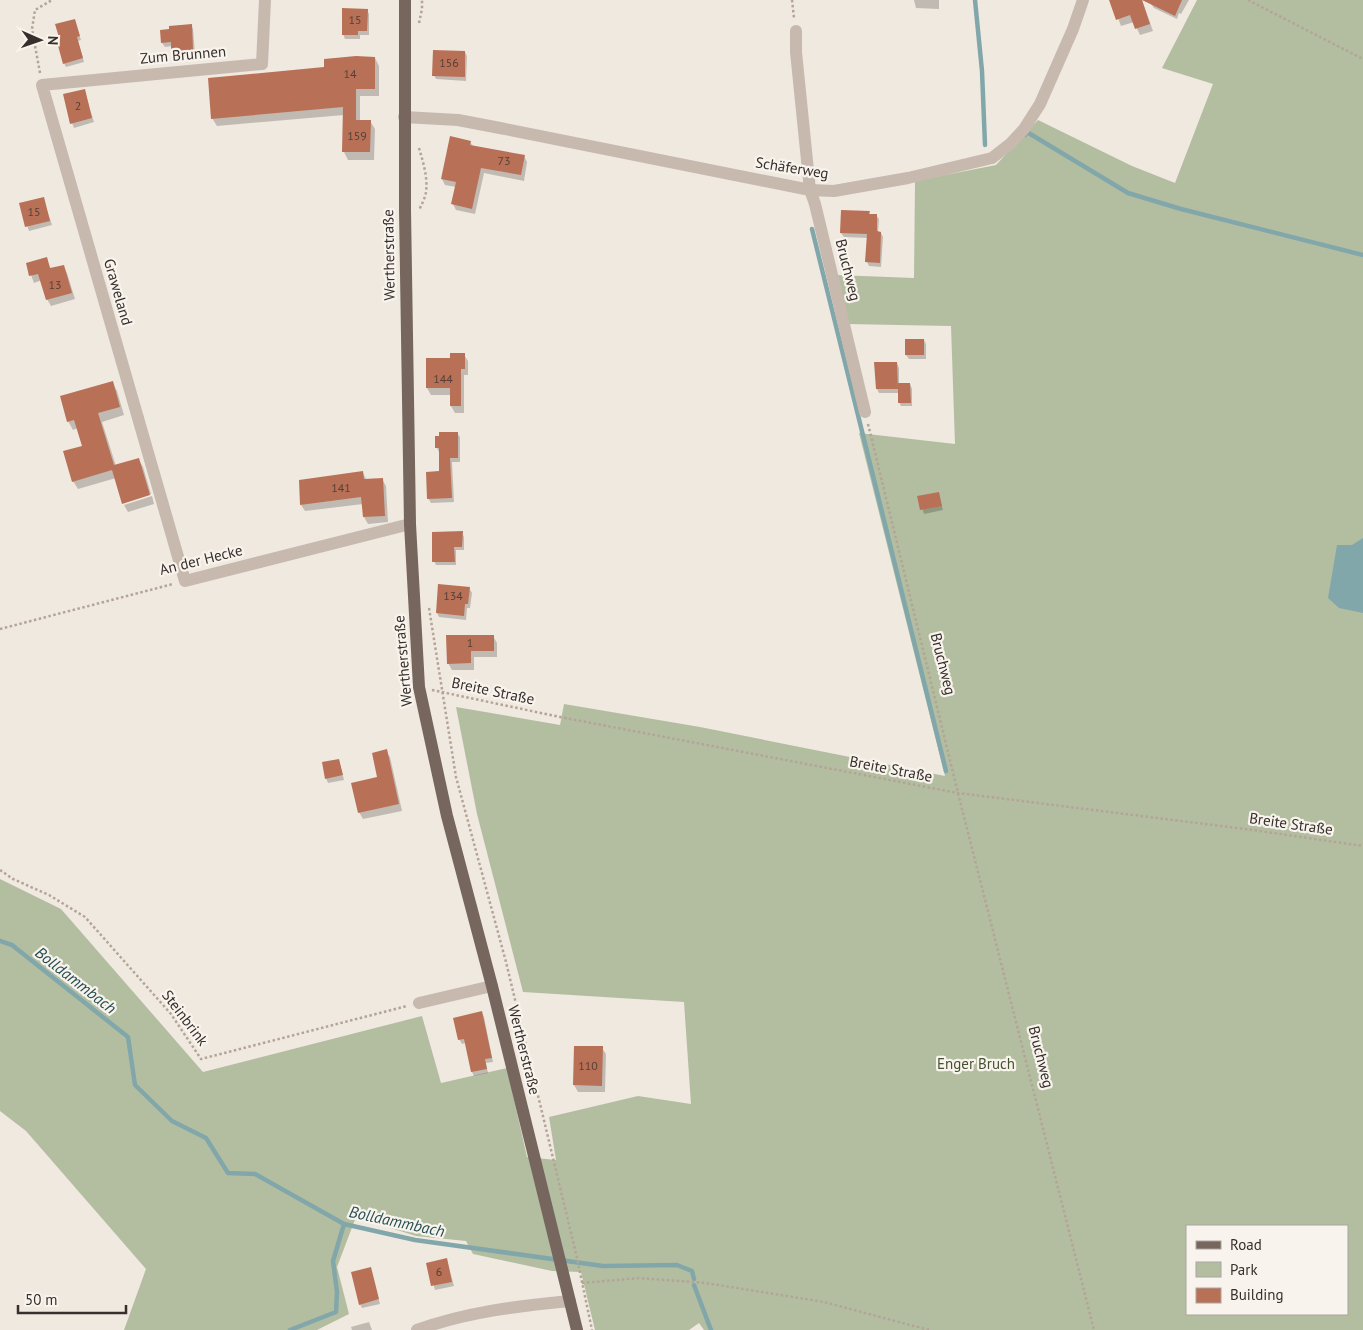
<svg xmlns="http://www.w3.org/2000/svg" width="1363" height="1330" viewBox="0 0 1363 1330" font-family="'PT Sans',sans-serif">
  <rect width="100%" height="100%" fill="#f0e9e0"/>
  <path fill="#b3bea1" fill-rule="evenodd" d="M1197 0H1363V1330H704L699 1323 689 1330H595L581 1272 552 1271 473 1254 466 1241 416 1236 356 1217 337 1267 349 1314 317 1330H124L146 1269 26 1131 0 1111V879L61 909 203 1072 422 1016 441 1083 507 1068 527 1157 556 1160 549 1117 638 1096 691 1104 684 1002 523 992 477 814 456 707 560 725 564 704 700 727 945 776 859 433 955 444 951 326 847 324 836 275 914 278 915 181 996 165 1038 120 1132 166 1175 183 1213 84 1162 68ZM1187 1226H1347V1314H1187Z"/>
  <path fill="#82a7aa" d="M1363 538V613L1339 608 1328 598 1337 545H1352Z"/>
  <path fill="#0003" d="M914 0H939V9L916 8Z
    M1111 0H1142L1153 31 1140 35 1134 22 1121 26Z
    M1153 0H1189L1181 14 1179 13 1177 19 1154 8 1151 4Z
    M367 10 369 14V35H360V39H345L343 34Z
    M74 20 81 40 78 41 84 62 66 67 64 63 61 42Z
    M191 25 193 29 195 54 175 55 172 46 165 47 162 43Z
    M465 52 467 56 466 81 436 79 434 75Z
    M375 58 379 66V96H360V121H370L375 129 374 160H348L344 152V115L217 126 212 118 326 69Z
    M84 90 94 122 74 128 72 123Z
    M470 142 473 146 524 156 527 162 524 181 484 173 475 214 456 210 453 204 456 187 445 185 442 179Z
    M43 198 52 225 29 231 20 204Z
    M869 212 870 215H876L879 219 878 233H881L883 237 881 267 869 266 867 262 868 238 844 237 841 233Z
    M46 259 51 269 63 266 67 273 75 299 51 306 47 299 42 280 34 283 27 264Z
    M906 340H924L926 344V359H909L906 355Z
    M464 355 468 361V375H464V413H455L451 406V395H431L427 388 451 359Z
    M897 363 899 368V384H910L912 389V406H901L899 402V393H879L877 389Z
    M112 382 117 391 124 415 102 422 116 466 138 459 143 467 151 494 123 502 116 478 78 489 73 481 84 446 78 428 73 430 68 421Z
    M457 433 460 437V462H452L454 502 431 503 428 498 440 473 439 452 437 448 440 437Z
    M363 473 366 479H382L386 486 388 522 368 524 364 517 363 504 305 511 301 505Z
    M938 493 943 510 924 514 919 497Z
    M152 496 154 504 128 512 124 505Z
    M462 533 464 537V550H456V565H436L434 561Z
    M469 588 472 593 470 608H467L466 620 439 617 437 613Z
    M493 636 497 643V657H474V670H452L448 663Z
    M386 751 390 757 402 811 363 819 359 812 378 778Z
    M339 760 344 780 328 783 326 778Z
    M482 1013 484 1017 493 1062 486 1063 488 1073 474 1076 472 1072 466 1043 462 1044 459 1039Z
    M575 1047 602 1048 606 1054 605 1092H578L574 1085Z
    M447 1260 454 1286 435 1290 428 1264Z
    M370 1268 380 1304 362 1308 360 1304Z
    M369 1322 372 1330H352L351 1327Z"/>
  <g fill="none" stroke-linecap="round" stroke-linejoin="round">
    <path stroke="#82a7aa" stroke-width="4.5" d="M975 0 982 71 985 145
      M1025 135 1027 132 1128 193 1181 209 1363 255
      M812 229 946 771
      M0 941 12 945 128 1037 135 1085 172 1121 206 1138 228 1173 255 1174 344 1224 415 1240 603 1266 677 1265 692 1271 694 1279
      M694 1285 711 1330
      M290 1330 336 1312 337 1292 333 1261 344 1224"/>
  </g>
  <path fill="#b87056" d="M1109 0H1182L1175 16 1142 0 1150 24 1135 29 1130 15 1116 20Z
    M342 8 368 9 367 31H358V35H342Z
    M75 19 80 36 77 37 83 58 63 64 57 42 60 41 55 24Z
    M192 24 193 50 171 52V42L161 43 160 30 169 29V26Z
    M433 50 465 51V77L432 76Z
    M356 56 375 57V89H356V120H371L370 152H342L343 107 211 119 208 78 324 67V59Z
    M85 89 92 118 70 124 63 94Z
    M450 136 471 141 470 145 525 155 521 175 481 168 472 209 451 204 456 182 441 179Z
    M44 197 50 221 25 227 19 203Z
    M841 210 870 211 869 214H877V231L881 232 880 263 865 262 867 234 840 233Z
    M47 257 50 268 64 265 72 293 46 300 38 274 29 276 26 263Z
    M905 339H924V355H905Z
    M450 353H465V369H461V406H450V388H426V358H450Z
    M874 362H897L898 389H876Z
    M113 381 120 407 98 413 114 465 139 458 150 495 122 504 112 470 72 482 63 451 82 446 74 420 67 422 60 396Z
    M898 383H910L911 403H898Z
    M439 432H458V458H450L452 498 427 499 426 472 439 471V448H435V436H439Z
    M363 471 364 479 383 478 385 516 363 517 361 497 300 505 299 480Z
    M939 492 942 506 920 510 917 496Z
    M463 531 462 547H454L455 562H432V532Z
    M438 584 470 587 468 604H465L464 616 436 613Z
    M446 635H494V651H471V663L447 664Z
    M387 749 399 804 358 813 351 783 377 777 372 753Z
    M339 759 343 775 325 779 322 762Z
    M482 1011 492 1058 485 1059 487 1069 471 1072 464 1039 458 1040 453 1018Z
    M574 1046H603L602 1086 573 1085Z
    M447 1258 452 1282 431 1286 426 1263Z
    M371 1267 379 1299 359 1305 351 1272Z"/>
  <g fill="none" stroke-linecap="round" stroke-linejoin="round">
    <path stroke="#b3a497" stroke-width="2.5" stroke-dasharray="2.5 2.5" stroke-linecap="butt" d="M792 0 794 18
      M1248 0 1363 59
      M419 23 422 9V0
      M40 73 32 29 35 10 52 0
      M419 148C423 162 428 177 426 192 425 198 422 204 419 210
      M868 424 958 793 1094 1330
      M429 608 456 777 506 962 577 1258 592 1330
      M0 629 173 584
      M432 690 560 717 958 793 1253 830 1363 846
      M0 870 13 879 49 895 85 917 171 1014 201 1059 407 1006
      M582 1283 639 1278 706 1283 824 1302 929 1330"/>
    <path stroke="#c7b9ad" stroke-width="12" d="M265 0 262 64 42 85 185 581 410 524
      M796 31V52L810 190 815 204 865 412
      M404 117 458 120 500 128 810 190 834 191 908 178 992 158 1010 144 1024 129 1040 104 1073 29 1083 0
      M419 1003 492 986
      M417 1330C466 1312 518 1306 570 1301"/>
    <path stroke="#76665e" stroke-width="12" d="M405 0V210L410 524 419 687 447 816 492 986 577 1330"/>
  </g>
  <g text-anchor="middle" stroke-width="4.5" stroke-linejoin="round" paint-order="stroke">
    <g font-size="12" fill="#563f36">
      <text x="355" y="24">15</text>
      <text x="449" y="67">156</text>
      <text x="350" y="78">14</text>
      <text x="78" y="110">2</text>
      <text x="357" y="140">159</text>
      <text x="504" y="165">73</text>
      <text x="34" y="216">15</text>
      <text x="55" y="289">13</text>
      <text x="443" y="383">144</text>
      <text x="341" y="492">141</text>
      <text x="453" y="600">134</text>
      <text x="470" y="647">1</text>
      <text x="588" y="1070">110</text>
      <text x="439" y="1276">6</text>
    </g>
    <g font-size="15" fill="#362f2b" stroke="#f8f3ec">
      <text transform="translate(183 55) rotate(-5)" y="5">Zum Brunnen</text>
      <text transform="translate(792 168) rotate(9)" y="5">Schäferweg</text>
      <text transform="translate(389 255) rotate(-91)" y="5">Wertherstraße</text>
      <text transform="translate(848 270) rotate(76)" y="5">Bruchweg</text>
      <text transform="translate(118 292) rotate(74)" y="5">Graweland</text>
      <text transform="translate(201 560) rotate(-14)" y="5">An der Hecke</text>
      <text transform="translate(403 661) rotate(-95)" y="5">Wertherstraße</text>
      <text transform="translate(943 664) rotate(76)" y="5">Bruchweg</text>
      <text transform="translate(493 691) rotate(12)" y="5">Breite Straße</text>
      <text transform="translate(891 769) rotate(11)" y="5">Breite Straße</text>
      <text transform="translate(1291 824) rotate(8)" y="5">Breite Straße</text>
      <text transform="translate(185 1018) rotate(53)" y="5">Steinbrink</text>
      <text transform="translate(524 1050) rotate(76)" y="5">Wertherstraße</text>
      <text transform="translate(1041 1057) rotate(76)" y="5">Bruchweg</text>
    </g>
    <g font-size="15" fill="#455231" stroke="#f8f3ec">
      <text x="976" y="1069">Enger Bruch</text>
    </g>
    <g font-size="16" font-style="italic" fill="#254f53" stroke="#f8f3ec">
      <text transform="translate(76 980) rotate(38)" y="6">Bolldammbach</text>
      <text transform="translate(397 1221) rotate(12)" y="6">Bolldammbach</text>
    </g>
  </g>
  <rect x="1186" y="1225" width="162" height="90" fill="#f8f3ec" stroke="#aaa59f"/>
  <rect x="1196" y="1241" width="25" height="8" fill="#76665e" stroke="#aaa59f"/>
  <text x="1230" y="1250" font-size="15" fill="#362f2b">Road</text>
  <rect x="1196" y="1262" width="25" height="15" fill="#b3bea1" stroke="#aaa59f"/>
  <text x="1230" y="1275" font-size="15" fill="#362f2b">Park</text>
  <rect x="1196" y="1288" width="25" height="15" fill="#b87056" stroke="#aaa59f"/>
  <text x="1230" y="1300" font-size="15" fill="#362f2b">Building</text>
  <g transform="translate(40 40) rotate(92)" stroke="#f8f3ec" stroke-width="4" paint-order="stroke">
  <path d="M0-4L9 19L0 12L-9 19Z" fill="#362f2b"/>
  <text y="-8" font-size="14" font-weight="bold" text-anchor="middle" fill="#362f2b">N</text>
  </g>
  <path d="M18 1305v8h108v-8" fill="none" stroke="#362f2b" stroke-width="2.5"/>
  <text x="25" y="1305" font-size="15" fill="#362f2b" stroke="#f8f3ec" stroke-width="4" paint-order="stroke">50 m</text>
</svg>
